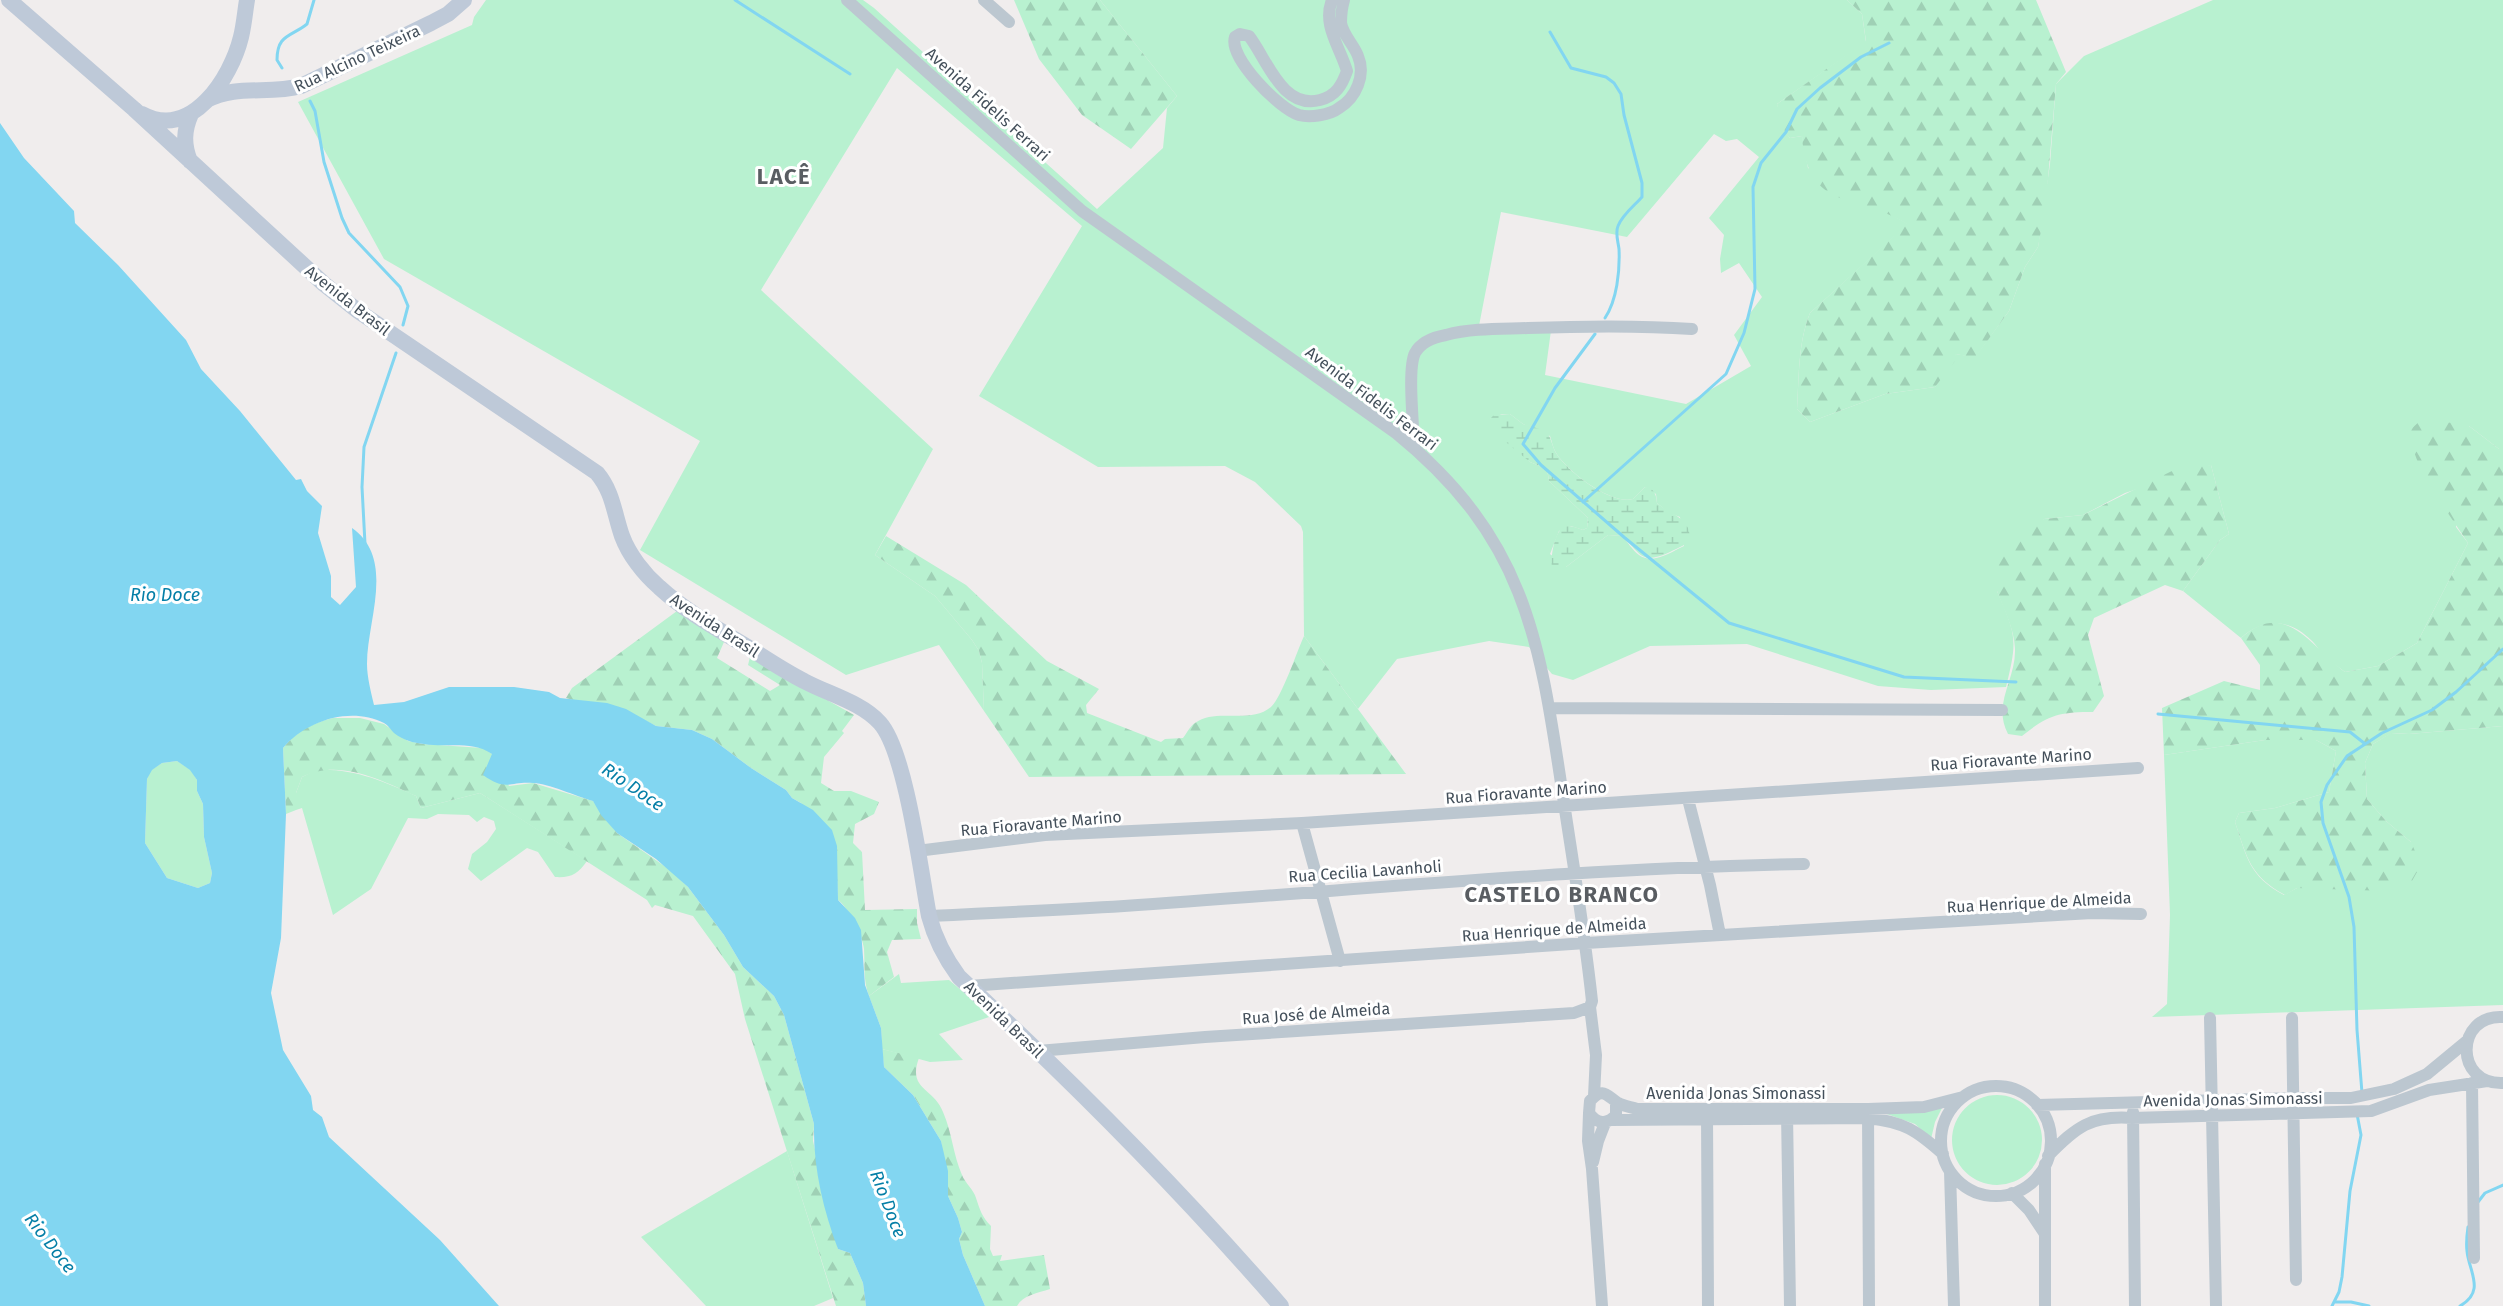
<svg xmlns="http://www.w3.org/2000/svg" width="2503" height="1306" viewBox="0 0 2503 1306" font-family="'Fira Sans',sans-serif">
  <defs>
    <pattern id="forest-firs" width="22" height="20" patternUnits="userSpaceOnUse" patternTransform="scale(1.5)"><rect width="22" height="20" fill="#b8f1d0"/><path d="M5 1l3.5 6h-7zM16 11l3.5 6h-7z" fill="#9fd0b5"/></pattern>
    <pattern id="wetland-marsh" width="20" height="14" patternUnits="userSpaceOnUse" patternTransform="scale(1.5)"><rect width="20" height="14" fill="#b8f1d0"/><path d="M1 5h8M5 5V1M11 12h8M15 12V8" fill="none" stroke="#9fd0b5"/></pattern>
  </defs>
  <rect width="100%" height="100%" fill="#f0eded"/>
  <path fill="#b8f1d0" fill-rule="evenodd" d="M486 0H863L874 8 1097 209 1163 148 1167 108 1177 96 1100 0H1847L1862 14 1866 42 1777 104 1786 133 1790 138 1802 136 1808 168 1908 224 1810 313C1798 342 1799 377 1797 409L1810 422 1885 394 1935 387 1956 354 1975 357 2009 311 2025 267 2038 247 2050 164 2056 84 2084 56 2213 0H2503V449H2499L2469 426 2456 527 2468 543 2417 643 2378 666 2345 672C2339 667 2332 663 2326 658 2320 653 2317 645 2311 640 2289 618 2263 618 2241 638L2183 591 2220 540 2229 534 2211 465 2125 493 2083 515 2044 519 1997 591C2016 635 2018 639 2006 687L1931 690 1878 686 1747 644 1650 646 1573 680 1552 674 1529 647 1489 641 1397 659 1358 709 1304 636 1303 532 1301 526 1255 482 1225 466 1098 467 979 396 1082 226 897 68 761 290 933 449 875 555 935 596 972 640 979 651 982 663 984 711 939 645 846 675 640 550 700 441 384 259 298 102 472 25 474 17ZM1714 134 1726 141 1737 139 1759 157 1709 218 1724 235 1720 259 1721 273 1739 263 1762 297 1734 335 1751 366 1686 404 1545 375 1552 323 1478 331 1501 212 1627 237ZM1502 414H1510L1523 424 1550 436C1552 442 1553 448 1556 453 1568 472 1611 505 1633 499L1645 487 1656 494 1657 503 1669 513 1680 517 1684 546C1671 552 1653 565 1639 555 1632 550 1628 542 1622 536L1608 535 1566 567 1550 554 1559 531 1571 526 1583 530 1587 528 1588 518 1549 481 1547 469 1530 462 1490 419Z
    M2503 726V1005L2152 1017 2167 1004 2170 915 2164 755 2265 740H2316L2336 751 2329 792 2275 808 2239 813 2235 822C2247 858 2249 876 2284 895L2297 888H2326L2411 842 2386 821 2367 799 2365 763 2373 744 2391 733 2409 734Z
    M177 761 191 770 197 780V791L203 804 204 837 212 873 210 883 198 888 167 878 145 843 147 779 151 770 162 763Z
    M316 770C353 768 383 781 416 796L421 808 480 793 587 861C578 874 571 878 555 877L538 852 527 848 481 881 468 869 472 854 487 842 496 829 494 821 484 817 477 822 469 815 438 814 427 819 408 818 371 889 333 915 302 808 296 810V793L302 777Z
    M899 974 901 983 949 980 992 1016 939 1034 963 1060 930 1062 882 1049 881 1028 869 996Z
    M1952 1140a45 45 0 1 1 90 0a45 45 0 1 1-90 0Z
    M1943 1106 1935 1122 1931 1139 1915 1124 1884 1113Z
    M787 1151 833 1298 814 1306H706L641 1237Z"/>
  <path fill="url(#forest-firs)" d="M1014 0H1100L1177 96 1131 149 1082 115 1039 59Z
    M1847 0H2036L2066 72 2056 84 2046 203 2038 247 2025 267 2009 311 1975 358 1956 354 1955 361 1935 387 1885 394 1810 422 1797 409C1799 378 1798 342 1810 313L1907 224C1859 193 1807 213 1802 136L1790 138 1786 134 1782 137 1777 104 1866 41 1862 14Z
    M2423 418 2469 426 2499 449H2503V726L2409 734 2392 733 2373 744 2365 763 2367 799 2386 821 2411 842 2421 865 2412 881 2386 891 2297 888 2285 895C2250 876 2247 858 2235 822L2239 813 2275 808 2329 792 2336 751 2316 740H2265L2164 755 2162 708 2224 681 2260 690V665L2241 638C2286 598 2311 647 2345 672L2378 666 2417 643 2468 543 2423 476 2407 433Z
    M2211 465 2229 534 2220 540 2183 591 2165 585 2094 618 2088 635 2104 696 2093 712C2059 712 2048 715 2022 736L2008 734C1992 703 2016 680 2015 649 2014 627 2004 611 1997 591 1994 581 1993 570 1991 559L2009 541 2044 519 2083 515 2180 467Z
    M886 536 966 585 1047 661 1099 689 1086 705 1087 713 1161 742 1165 739 1183 738C1187 733 1190 726 1195 723 1216 707 1249 725 1271 707 1282 697 1297 651 1304 636L1406 774 1029 777 984 711 982 663 979 651 972 640 935 596 875 555Z
    M677 611 724 642 717 658 770 691 780 685 748 665 750 657 854 715 842 731 844 733 824 757 821 783 834 791H851L879 802 874 814 855 824 853 843 862 852 865 910 917 909V923L921 939 892 940 887 952 894 977 869 996C863 980 865 966 864 949 863 937 848 907 838 900L837 880 801 803 792 798 786 790 751 768 712 739 692 730 656 726 642 719 566 698 572 688Z
    M333 718H360L384 724 408 741 423 744 483 748 492 754 509 786 533 783 593 801 617 833 670 870 688 887 724 935 743 967 774 996 784 1015 814 1124 813 1141 838 1249 850 1253 863 1283 866 1306H836L745 1019 735 974 693 916 655 905 652 908 647 900 480 793 421 808 416 796C381 780 339 758 302 777L296 793V810L286 814 283 748C297 731 312 723 333 718Z
    M882 1049 919 1058C907 1090 934 1088 943 1112 952 1132 953 1155 962 1175 965 1183 974 1190 976 1198 980 1210 982 1217 991 1226L990 1249 993 1256 1002 1255 1000 1261 1044 1255 1050 1289C1038 1293 1023 1295 1017 1306H985L963 1255 959 1239 962 1232 958 1218 948 1196 941 1141 913 1095 884 1067Z"/>
  <path fill="url(#wetland-marsh)" d="M1510 414 1523 424 1546 431C1552 438 1552 448 1558 456 1570 473 1611 505 1633 499L1645 487C1654 489 1656 493 1657 503 1673 517 1690 516 1690 540 1684 546 1678 548 1670 552 1641 565 1642 555 1622 536L1608 535 1566 567 1558 569 1552 567C1550 558 1555 530 1564 527 1570 524 1577 528 1583 530L1587 528 1588 518 1549 481 1547 469 1530 462 1489 428 1490 419 1494 415Z"/>
  <path fill="#82d6f1" fill-rule="evenodd" d="M0 123 24 158 74 211 75 223 118 265 186 340 201 369 240 411 296 480 301 479 307 491 322 506 318 533 331 576V597L340 605 356 587 352 528C396 559 367 620 367 664 367 677 371 692 374 705L404 702 449 687H514L549 692 560 698 607 703 626 709 656 726 692 730 712 739 751 768 786 790 792 798 813 810 832 830 837 846 838 900 855 918 861 930 865 985 881 1028 884 1067 913 1095 941 1141 948 1171V1196L958 1218 962 1232 959 1239 963 1255 985 1306H866L863 1283 850 1253 838 1249C823 1209 813 1167 814 1124L784 1015 774 996 743 967 724 935 688 887 656 859 617 833 601 815 593 801C575 796 550 784 533 783 509 781 507 792 483 775L492 754C472 740 447 748 424 744 413 743 403 740 394 733 391 730 388 725 384 723 350 706 306 721 283 748L286 814 281 938 271 993 283 1050 311 1096 313 1110 322 1117 329 1137 440 1240 499 1306H0ZM177 761 190 770 197 780V791L203 804 204 837 212 873 210 883 198 888 167 878 145 843 147 779 152 770 162 763Z"/>
  <g fill="none" stroke-linecap="round" stroke-linejoin="round">
    <path stroke="#82d6f1" stroke-width="3" d="M735 0 850 74
      M1550 32 1571 68 1606 77 1614 83 1621 94 1624 115 1642 183V197C1635 205 1622 215 1618 226 1615 233 1618 241 1619 249 1620 271 1617 300 1605 318
      M282 68 277 60C277 34 291 37 307 24L314 0
      M310 101 315 111 324 162 342 218 349 233 400 287 408 306 403 325
      M1595 334 1555 388 1523 444 1541 465 1625 538 1729 623 1904 677 2016 682
      M1583 502 1726 374 1744 333 1755 289 1753 187 1761 163 1786 132 1797 109 1820 88 1861 57 1889 43
      M365 544 362 487 364 447 396 353
      M2158 714 2350 732 2364 743
      M2362 1093 2357 1030 2354 927 2349 897 2323 823 2321 802 2327 785 2347 756 2382 733 2432 710 2456 692 2503 649
      M2478 1202 2485 1193 2503 1185
      M2334 1302H2351L2369 1306
      M2332 1306 2339 1292 2342 1277 2350 1191 2361 1135 2357 1114
      M2460 1306C2486 1291 2469 1272 2467 1251 2466 1243 2467 1234 2468 1227"/>
    <path stroke="#bcc7d0" stroke-width="12" d="M847 0 1082 211 1396 433C1529 541 1540 644 1564 803 1574 869 1585 935 1592 1001L1590 1007 1574 1013 1205 1037 1038 1051
      M984 0 1009 22
      M1332 0C1322 25 1340 47 1347 71 1342 85 1336 96 1320 100 1282 110 1267 59 1249 36L1240 34 1235 37C1228 57 1279 109 1299 115 1310 118 1330 115 1339 108 1356 98 1366 75 1358 56 1354 45 1343 35 1341 23 1341 15 1342 7 1344 0
      M1414 448C1414 428 1407 369 1415 353 1421 342 1435 337 1446 335 1472 328 1501 329 1528 328 1582 326 1637 325 1692 329
      M1549 708 2002 710
      M1688 799 1710 885 1720 935
      M1302 823 1340 961
      M917 851 1045 835 1302 823 2138 768
      M929 916C994 913 1059 910 1124 906 1351 891 1577 868 1804 864
      M969 986 1586 943 2092 913 2141 914
      M1590 1007 1596 1055 1594 1096
      M2503 1017C2455 1014 2454 1085 2503 1083
      M2210 1018 2216 1306
      M2292 1018 2296 1280
      M2472 1083 2474 1258
      M1941 1141a55 55 0 1 1 110 0a55 55 0 1 1-110 0Z
      M1616 1102V1115C1607 1125 1597 1124 1589 1113L1590 1101C1603 1086 1607 1096 1618 1103 1623 1106 1631 1107 1637 1109H1868L1924 1107 1963 1097
      M2037 1105 2293 1098H2351L2394 1089 2427 1074 2467 1041
      M1868 1111 1869 1306
      M2133 1112 2135 1306
      M1589 1113 1588 1141 1592 1169 1602 1306
      M1707 1113 1708 1306
      M1787 1113 1790 1306
      M1611 1120 1868 1118C1904 1122 1916 1130 1943 1154
      M2048 1156C2076 1127 2091 1115 2132 1118L2371 1111 2429 1090 2487 1081
      M1593 1162 1598 1141 1605 1123
      M2045 1164V1306
      M1950 1171 1954 1306
      M2012 1193 2029 1210 2045 1234"/>
    <path stroke="#bec9d8" stroke-width="16" d="M9 0 134 109 324 284 358 311 597 473C613 492 614 513 622 536 629 555 644 574 659 587 685 611 716 628 746 646 765 658 784 671 804 681 828 694 861 702 880 723 906 752 921 874 929 916 935 939 945 958 959 977 1072 1081 1180 1190 1281 1306
      M207 100C237 84 269 95 301 86L431 23 448 14 464 0
      M142 114C191 141 231 78 241 37 244 25 245 12 247 0
      M190 161C183 144 184 130 191 114"/>
  </g>
  <g text-anchor="middle" stroke-width="6" stroke-linejoin="round" paint-order="stroke">
    <g font-size="16" fill="#44505b" stroke="#fff">
      <text transform="translate(357 58) rotate(-25)" y="6">Rua Alcino Teixeira</text>
      <text transform="translate(988 104) rotate(42)" y="6">Avenida Fidelis Ferrari</text>
      <text transform="translate(348 300) rotate(38)" y="6">Avenida Brasil</text>
      <text transform="translate(1372 398) rotate(37)" y="6">Avenida Fidelis Ferrari</text>
      <text transform="translate(715 625) rotate(33)" y="6">Avenida Brasil</text>
      <text transform="translate(2011 759) rotate(-4)" y="6">Rua Fioravante Marino</text>
      <text transform="translate(1526 792) rotate(-4)" y="6">Rua Fioravante Marino</text>
      <text transform="translate(1041 823) rotate(-5)" y="6">Rua Fioravante Marino</text>
      <text transform="translate(1365 871) rotate(-4)" y="6">Rua Cecilia Lavanholi</text>
      <text transform="translate(2039 902) rotate(-3)" y="6">Rua Henrique de Almeida</text>
      <text transform="translate(1554 929) rotate(-4)" y="6">Rua Henrique de Almeida</text>
      <text transform="translate(1316 1013) rotate(-4)" y="6">Rua José de Almeida</text>
      <text transform="translate(1004 1019) rotate(44)" y="6">Avenida Brasil</text>
      <text x="1736" y="1099">Avenida Jonas Simonassi</text>
      <text transform="translate(2233 1099) rotate(-1)" y="6">Avenida Jonas Simonassi</text>
    </g>
    <g font-size="18" font-style="italic" fill="#057fa7" stroke="#fff">
      <text x="165" y="601">Rio Doce</text>
      <text transform="translate(633 787) rotate(34)" y="6">Rio Doce</text>
      <text transform="translate(888 1204) rotate(69)" y="6">Rio Doce</text>
      <text transform="translate(50 1243) rotate(52)" y="6">Rio Doce</text>
    </g>
    <g font-size="22" font-weight="bold" letter-spacing="1.5" fill="#595d62" stroke="#fff">
      <text x="784" y="184">LACÊ</text>
      <text x="1562" y="902">CASTELO BRANCO</text>
    </g>
  </g>
</svg>
